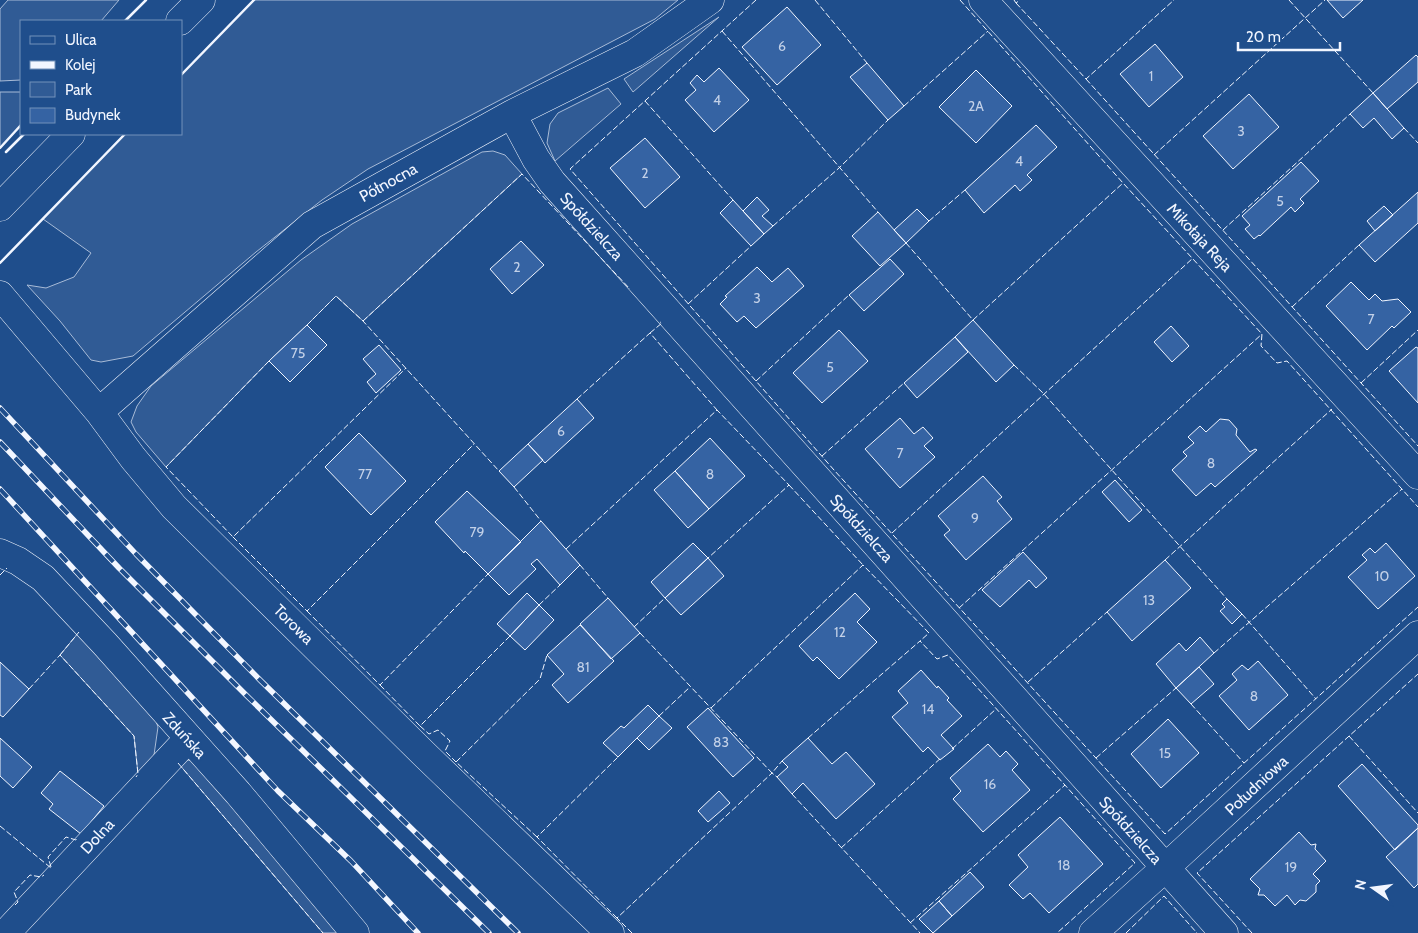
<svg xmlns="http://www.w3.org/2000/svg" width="1418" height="933" viewBox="0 0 1418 933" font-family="Cabin,sans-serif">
  <rect width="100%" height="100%" fill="#1f4e8c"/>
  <path fill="#305b95" stroke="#a8bbd7" d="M8 0H119L101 21H21V80L0 81V9Z
    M254 0H678L655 19 368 169 322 200 256 252 133 356 101 362 91 360 60 321 27 285 46 288 74 277 91 253 43 219 125 134H181V75Z
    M719 17 633 92 624 79Z
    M608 88 621 104 555 161 547 143 550 124 558 113Z
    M0 92H21V125L0 148Z
    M493 151 505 155 522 174 363 321 336 296 307 325 269 361 166 467 136 432 131 422 137 406 151 386 301 260 352 224 482 152Z
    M79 632 153 713 158 727 154 755 138 774 134 736 60 655Z
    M188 760 197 762 338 933H323L178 763Z"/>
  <path fill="#3563a3" stroke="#f2f6ff" d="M1327 0H1363L1343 18Z
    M787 7 821 45 777 85 742 47Z
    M1155 44 1183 77 1149 107 1120 74Z
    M1416 55 1418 57V82L1387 109 1373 93Z
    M867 63 904 106 888 120 850 77Z
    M719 68 749 100 714 132 685 100 696 90 690 83 697 75 704 82Z
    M976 70 1012 106 976 143 939 107Z
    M1373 93 1404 128 1392 139 1374 118 1363 128 1350 114Z
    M1249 94 1279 127 1233 169 1203 136Z
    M1036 125 1057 147 1027 175 1032 180 1020 191 1015 185 984 213 965 190Z
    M645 138 680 177 645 208 610 168Z
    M1301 162 1319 181 1300 199 1304 203 1295 212 1291 207 1260 236 1259 235 1254 239 1245 229 1250 225 1242 216Z
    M1418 192V223L1375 262 1359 245Z
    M757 197 769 210 762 216 773 226 764 234 743 211Z
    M733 200 764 234 751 246 720 213Z
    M1384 206 1393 215 1375 231 1367 221Z
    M917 209 929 221 906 243 894 230Z
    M878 212 906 243 880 266 852 236Z
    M521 241 544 265 512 294 490 269Z
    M890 259 904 274 864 311 849 295Z
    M757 267 772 282 788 268 804 286 756 328 744 316 737 322 720 304 727 297 725 296Z
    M1351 282 1369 300 1375 294 1382 301 1398 299 1411 312 1394 328 1392 326 1367 350 1326 306Z
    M973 320 1014 365 996 382 955 337Z
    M307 325 327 345 290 382 269 361Z
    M1171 326 1189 346 1172 362 1154 342Z
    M839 330 868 361 822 403 793 373Z
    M955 337 968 352 917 398 904 383Z
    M379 345 401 370 376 393 367 382 376 374 363 359Z
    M1416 347 1418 348V403L1389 371Z
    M577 399 594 418 545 463 528 444Z
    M900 418 914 434 923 427 933 438 924 446 935 457 900 488 865 449Z
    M1220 419 1229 420 1237 429 1236 435 1250 452 1255 449 1257 450 1215 487 1211 483 1196 496 1172 470 1187 456 1183 452 1194 443 1188 437 1200 426 1206 432Z
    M359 433 406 481 371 515 325 467Z
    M710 438 745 476 709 509 675 471Z
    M528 444 543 460 514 487 499 471Z
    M675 471 709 509 688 528 654 490Z
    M983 476 1002 497 997 501 1012 519 966 560 944 535 950 530 938 516Z
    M1115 480 1142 510 1129 522 1102 492Z
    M467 491 521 542 488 574 465 551 464 553 435 522Z
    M541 521 580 565 560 585 537 559 531 564 536 569 509 595 488 574Z
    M693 543 708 558 665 598 651 582Z
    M1386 543 1415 576 1378 609 1348 577 1367 560 1362 555 1370 548 1375 553Z
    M1023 552 1047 578 1036 588 1029 580 1000 607 982 590Z
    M708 558 724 576 681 615 665 598Z
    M1165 560 1191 588 1132 641 1107 612Z
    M527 593 539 605 510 636 497 624Z
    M855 593 870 609 857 622 877 642 839 679 817 657 813 661 799 646Z
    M608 598 640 633 611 659 580 624Z
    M1227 599 1242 614 1232 624 1220 611 1225 607 1222 604Z
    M539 605 554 620 525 650 510 636Z
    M580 625 614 661 568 703 552 685 564 674 547 655Z
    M1200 637 1214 653 1176 688 1156 664 1179 643 1186 651Z
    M1258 661 1288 695 1249 730 1219 696 1237 680 1232 674 1242 665 1248 670Z
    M0 662 29 689 3 717 0 715Z
    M1199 667 1214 684 1191 704 1176 688Z
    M921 670 937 688 938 686 949 698 947 700 962 716 941 735 954 749 940 760 928 747 923 752 892 717 908 703 898 691Z
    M648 705 659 716 618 757 603 743 621 726 624 728Z
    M708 708 754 758 733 777 687 727Z
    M659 716 672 728 649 750 637 738Z
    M1168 719 1199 753 1161 788 1131 754Z
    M0 738 32 767 13 788 0 776Z
    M808 738 832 764 846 752 875 784 836 819 803 783 792 794 777 777 788 767 782 761Z
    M988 744 1000 757 1006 751 1018 764 1012 770 1030 790 983 832 953 799 961 791 950 778Z
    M1362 764 1418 825V828L1395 850 1338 786Z
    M60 771 104 806 81 834 49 809 53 804 41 793Z
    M719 791 730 803 708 822 698 811Z
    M1060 817 1103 864 1049 913 1030 893 1023 899 1009 885 1028 867 1018 855Z
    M1418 828V884L1414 888 1386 857Z
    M1299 832 1311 845 1316 844 1315 849 1326 861 1313 874 1320 881 1316 885V892L1306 901 1300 900 1295 905 1287 895 1275 906 1264 895H1258L1260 889 1250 879Z
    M970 872 984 887 952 916 939 901Z
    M939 901 952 916 933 933 919 919Z"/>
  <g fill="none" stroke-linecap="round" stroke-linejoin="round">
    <g stroke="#f2f6ff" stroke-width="29">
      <path id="minor" d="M983 0 1418 475
        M512 114 536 159 552 182 1224 933
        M0 295 99 412 133 458 174 507 424 754 610 933
        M99 412 312 225 512 114 635 53 710 0
        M0 553 18 561 43 578 105 644 238 793 355 933
        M6 933 188 739
        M1093 933 1165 868 1418 635"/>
    </g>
    <g stroke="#f2f6ff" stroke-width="29">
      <path id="major" d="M180 21 201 0
        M0 207 71 134"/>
    </g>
    <use href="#minor" stroke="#1f4e8c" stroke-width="28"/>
    <use href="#major" stroke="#1f4e8c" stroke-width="28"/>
    <g stroke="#f2f6ff" stroke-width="5.5">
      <path id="rail" d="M0 408 136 554 260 680 518 933
        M0 442 119 568 245 694 489 933
        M0 489 278 791 351 861 418 933"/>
    </g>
    <use href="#rail" stroke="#1f4e8c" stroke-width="4" stroke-dasharray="11" stroke-linecap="butt"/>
    <path stroke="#f2f6ff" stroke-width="1" stroke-dasharray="6 2.5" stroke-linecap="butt" d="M756 0 570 169 834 470 1165 834 1418 607
      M815 0 867 63
      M960 0 1123 183 1262 334 1261 346 1277 363 1287 361 1418 507
      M1014 0 1016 3 1020 0
      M1289 0 1373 93
      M1016 3 1086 79 1174 0
      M722 31 878 212
      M1086 79 1418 446
      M645 101 733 200
      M904 106 988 31
      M1404 128 1418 143
      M1154 155 1325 0
      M929 221 965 190
      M773 226 839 168 888 120
      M1223 230 1350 114
      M906 243 973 320 1123 183
      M688 304 751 246
      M1292 307 1359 245
      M363 321 522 174 630 289
      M307 325 336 296 363 321 499 471
      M650 333 662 323 660 322
      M269 361 166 467 233 537 406 368
      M1014 365 1044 394 1227 599
      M756 381 849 295
      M1361 383 1418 330
      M577 399 650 333 717 410
      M822 456 904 383
      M789 485 863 565
      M514 487 541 521
      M892 533 1193 258
      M233 537 307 611 474 444
      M566 549 717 410 789 485 708 558
      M1165 560 1332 409
      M580 565 608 598
      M0 575 7 568
      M539 605 560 585
      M959 608 1262 334
      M307 611 380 685 488 574
      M1242 614 1316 699
      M634 627 665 598
      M640 633 772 773 782 761
      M1214 653 1402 489
      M60 655 79 632
      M1028 682 1107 612
      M380 685 420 726 510 636
      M29 689 60 655 134 736 138 774 136 777
      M1191 704 1244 763
      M711 708 863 565 929 633 920 641
      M659 716 690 687
      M420 726 429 734 438 730 450 741 445 751 456 762
      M1349 736 1418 813
      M808 738 920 641 937 659 948 655 1135 863 1057 933
      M952 749 996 709
      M1096 758 1176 688
      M178 763 323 933
      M792 794 920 933
      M0 826 51 868
      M537 837 456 762 540 679 547 655
      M841 848 942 757
      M51 867 48 857 66 837 76 840 77 839
      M15 905 18 902 14 892 30 875 41 877 44 875
      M617 918 537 837 618 757
      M910 923 1065 785
      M632 933 617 918 772 773 777 777
      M1126 933 1164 896 1197 933
      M1252 933 1197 873 1418 674"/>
    <path stroke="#f2f6ff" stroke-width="2.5" d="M125 21 146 0
      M181 75 254 0
      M0 148 21 125
      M6 152 24 134
      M0 263 125 134"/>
  </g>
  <g text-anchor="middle" stroke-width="4" stroke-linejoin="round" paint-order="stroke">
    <g font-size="14" fill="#c3d1e8">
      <text x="782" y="51">6</text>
      <text x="1151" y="81">1</text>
      <text x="717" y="105">4</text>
      <text x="976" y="111">2A</text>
      <text x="1241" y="136">3</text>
      <text x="1019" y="166">4</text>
      <text x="645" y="178">2</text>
      <text x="1280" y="206">5</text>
      <text x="517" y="272">2</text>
      <text x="757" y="303">3</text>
      <text x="1371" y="324">7</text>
      <text x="298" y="358">75</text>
      <text x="830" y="372">5</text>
      <text x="561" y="436">6</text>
      <text x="900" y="458">7</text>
      <text x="1211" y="468">8</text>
      <text x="365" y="479">77</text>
      <text x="710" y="479">8</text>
      <text x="975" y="523">9</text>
      <text x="477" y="537">79</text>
      <text x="1382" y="581">10</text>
      <text x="1149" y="605">13</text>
      <text x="840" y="637">12</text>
      <text x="583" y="672">81</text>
      <text x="1254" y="701">8</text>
      <text x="928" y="714">14</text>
      <text x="721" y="747">83</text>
      <text x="1165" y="758">15</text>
      <text x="990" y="789">16</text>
      <text x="1064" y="870">18</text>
      <text x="1291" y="872">19</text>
    </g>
    <g font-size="16" fill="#f2f6ff" stroke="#1f4e8c">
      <text transform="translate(388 182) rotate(-29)" y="6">Północna</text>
      <text transform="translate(592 226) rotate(48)" y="6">Spółdzielcza</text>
      <text transform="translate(1200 237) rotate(47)" y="6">Mikołaja Reja</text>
      <text transform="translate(862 528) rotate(48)" y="6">Spółdzielcza</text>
      <text transform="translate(294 624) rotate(45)" y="6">Torowa</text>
      <text transform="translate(185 735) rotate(48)" y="6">Zduńska</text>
      <text transform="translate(1256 785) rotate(-43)" y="6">Południowa</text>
      <text transform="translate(1131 830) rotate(48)" y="6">Spółdzielcza</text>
      <text transform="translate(97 836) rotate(-47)" y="6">Dolna</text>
    </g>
  </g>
  <rect x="20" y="20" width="162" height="115" fill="#1f4e8c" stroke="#7391ba"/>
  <rect x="30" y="36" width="25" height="8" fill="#1f4e8c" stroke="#7391ba"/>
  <text x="65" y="45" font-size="15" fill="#f2f6ff">Ulica</text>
  <rect x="30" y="61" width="25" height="8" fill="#f2f6ff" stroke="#7391ba"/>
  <text x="65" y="70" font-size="15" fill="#f2f6ff">Kolej</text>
  <rect x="30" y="82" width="25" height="15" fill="#305b95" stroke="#7391ba"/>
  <text x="65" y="95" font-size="15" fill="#f2f6ff">Park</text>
  <rect x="30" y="108" width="25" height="15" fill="#3563a3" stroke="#7391ba"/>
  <text x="65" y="120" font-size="15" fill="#f2f6ff">Budynek</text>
  <g transform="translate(1373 888) rotate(284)" stroke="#1f4e8c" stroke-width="4" paint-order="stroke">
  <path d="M0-4L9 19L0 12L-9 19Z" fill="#f2f6ff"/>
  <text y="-8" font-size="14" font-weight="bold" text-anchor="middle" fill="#f2f6ff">N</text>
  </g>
  <path d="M1238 42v8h102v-8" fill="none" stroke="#f2f6ff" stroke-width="2.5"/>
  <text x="1246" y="42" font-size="15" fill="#f2f6ff" stroke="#1f4e8c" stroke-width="4" paint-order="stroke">20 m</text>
</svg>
